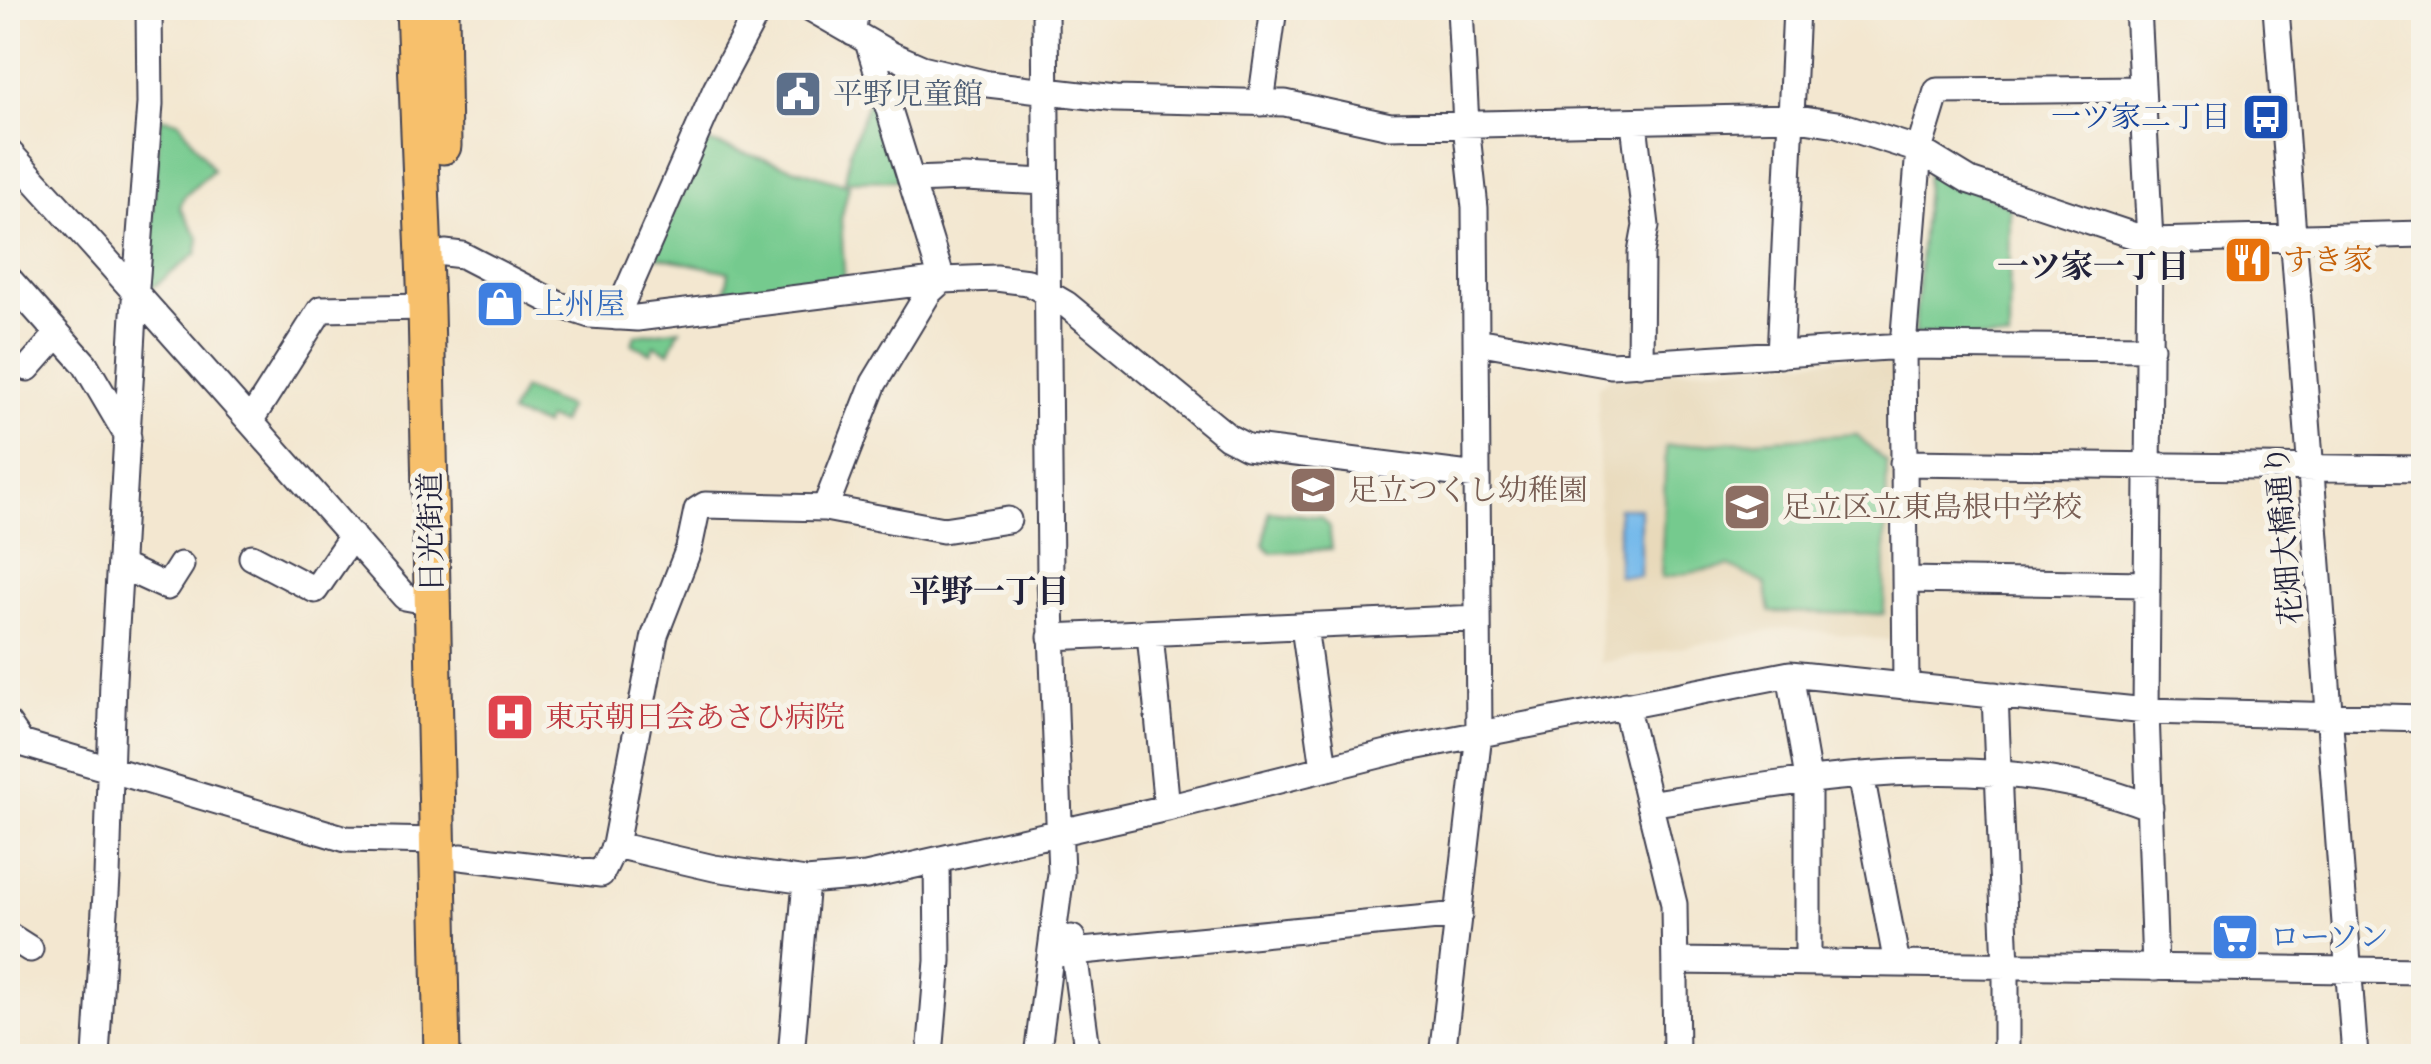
<svg xmlns="http://www.w3.org/2000/svg" width="2431" height="1064" viewBox="0 0 2431 1064" font-family="Vollkorn,'Noto Serif JP',serif">
  <rect width="100%" height="100%" fill="#f7f3e8"/>
  <filter id="ink" filterUnits="userSpaceOnUse"><feTurbulence type="fractalNoise" baseFrequency=".01" numOctaves="2"/><feDisplacementMap in="SourceGraphic" scale="20" xChannelSelector="R" yChannelSelector="G"/><feConvolveMatrix kernelMatrix="1 2 1 2 8 2 1 2 1" color-interpolation-filters="sRGB"/></filter>
  <filter id="wash" filterUnits="userSpaceOnUse"><feTurbulence type="fractalNoise" baseFrequency=".0048" numOctaves="4" result="noise"/><feDisplacementMap in="SourceGraphic" scale="40" xChannelSelector="R" yChannelSelector="G"/><feGaussianBlur stdDeviation="2.25" result="paint"/><feColorMatrix in="noise" values="0 0 0 0 0 0 0 0 0 0 0 0 0 0 0 0 0 1.4 0 .05"/><feComposite in="paint" operator="in"/></filter>
  <g filter="url(#wash)">
    <rect width="100%" height="100%" fill="#f3e7d0"/>
    <path fill="#e8d9ba" d="M1890 355 1895 360 1896 641 1785 628 1600 663 1598 386 1616 374Z"/>
    <path fill="#75ca8e" stroke="#4c7664" stroke-width="2.5" d="M873 89 907 180 845 181 850 150Z
      M160 117 179 121 213 170 183 198 180 208 199 238 197 253 152 288 147 287Z
      M705 141 849 185 841 220 845 286 724 301 729 272 654 256Z
      M1932 171 2010 206 2009 340 1914 334 1927 174Z
      M680 329 669 352 654 345 651 353 632 344 635 335Z
      M523 389 568 407 561 423 547 419 544 425 510 414Z
      M1856 434 1887 463 1884 614 1770 612 1765 584 1729 566 1661 578 1666 446Z
      M1269 511 1321 517 1329 526 1332 549 1272 553 1264 545Z"/>
    <path fill="#75b9eb" stroke="#4c6e93" stroke-width="2.5" d="M1618 508H1640V576H1618Z"/>
  </g>
  <g filter="url(#ink)">
    <g fill="none" stroke-linecap="round" stroke-linejoin="round">
      <g stroke="#414051" stroke-width="29">
        <path id="minor" d="M810 8 892 55 922 68 988 84 1115 99 1285 103 1390 126 1791 117 1837 124 1919 150 1970 181 2150 241 2424 234
          M2138 8 2150 241 2146 711 2155 968
          M2276 8 2355 1056
          M853 33 855 8
          M1261 103 1274 8
          M1634 123 1646 226 1641 253 1640 364
          M8 151C142 298 273 447 405 597L432 602
          M913 180 964 178 1047 182
          M445 253 462 255 559 305 590 315 637 318 942 280 996 278 1028 282 1066 304 1228 437 1247 447 1477 476
          M8 278 85 364 128 437
          M616 317 716 89 759 8
          M1477 341 1611 365 1903 346 2151 348
          M1780 355 1796 8
          M28 368 58 334
          M250 421 321 309 426 307
          M1903 463 2424 469
          M825 508 943 530 1008 520
          M252 557 315 590 352 536
          M121 566 167 587 181 565
          M1905 580 2147 584
          M1304 627 1324 768
          M1150 634 1167 808
          M1051 637 1478 618
          M1790 674 1808 778V962
          M1906 687 1903 346 1919 150 1937 91 2142 89
          M1995 695 2006 966V1056
          M1625 705 1674 904 1676 1056
          M8 724 21 743 346 839 436 841
          M1861 775 1897 964
          M1649 804C1809 778 1995 745 2150 807
          M615 845 714 868 806 881 866 876 1167 808 1403 749 1790 674 2146 711 2424 718
          M461 857 601 874 615 845 655 635 689 548 697 510 705 505 825 508 874 383 929 292 942 280 868 42
          M8 935 30 949
          M1072 938 1088 1056
          M1051 954 1459 915
          M1675 961 2424 971
          M96 1056 107 877 113 680 134 314 150 104 149 8
          M791 1056 806 881
          M930 1056 938 961 937 860
          M1037 1056 1061 874 1050 578 1045 8
          M1442 1056 1479 734 1475 208 1466 125 1460 8"/>
      </g>
      <g stroke="#414051" stroke-width="39">
        <path id="highway" d="M414 8 426 307 442 1056
          M441 8 443 146"/>
      </g>
      <use href="#minor" stroke="#fff" stroke-width="25"/>
      <use href="#highway" stroke="#f7c06c" stroke-width="35"/>
    </g>
  </g>
  <defs>
    <g id="civic-square" transform="scale(2.5)"><rect x="-9" y="-9" width="18" height="18" rx="4" fill="#5c6f8a" stroke="#f7f3e8"/><path d="M-.6-6.5H3V-4.5H.6V-3L4-1V1h2V6H-6V1h2V-1L-.6-3ZM-1.2 2.5V6h2.4V2.5Z" fill="#fff"/></g>
    <g id="bus-square" transform="scale(2.5)"><rect x="-9" y="-9" width="18" height="18" rx="4" fill="#1a4fb4" stroke="#f7f3e8"/><path d="M-5-6H5V4H4V6H2V4H-2V6H-4V4H-5ZM-3.5-4V0h7V-4ZM-3.5 1.2v1.5H-2V1.2ZM2 1.2v1.5H3.5V1.2Z" fill="#fff"/></g>
    <g id="restaurant-square" transform="scale(2.5)"><rect x="-9" y="-9" width="18" height="18" rx="4" fill="#e8710a" stroke="#f7f3e8"/><path d="M-5-6h1v4h1v-4h1v4h1v-4h1v5L-1.5 .5V6h-2V.5L-5-1ZM5-6V6H3V1.5H1.5Q1.5-4 5-6Z" fill="#fff"/></g>
    <g id="shop-square" transform="scale(2.5)"><rect x="-9" y="-9" width="18" height="18" rx="4" fill="#3f7fe0" stroke="#f7f3e8"/><path d="M-5-2.5h2.3a2.7 3.5 0 0 1 5.4 0H5L5.5 6h-11ZM-1.5-2.5h3a1.5 2.3 0 0 0-3 0Z" fill="#fff"/></g>
    <g id="school-square" transform="scale(2.5)"><rect x="-9" y="-9" width="18" height="18" rx="4" fill="#8d6e63" stroke="#f7f3e8"/><path d="M0-5L7-2L0 1L-7-2ZM-4 1L0 2.5L4 1V4Q0 6-4 4Z" fill="#fff"/></g>
    <g id="hospital-square" transform="scale(2.5)"><rect x="-9" y="-9" width="18" height="18" rx="4" fill="#e0444e" stroke="#f7f3e8"/><path d="M-5-5h3v3.5h4V-5h3V5h-3V1.5h-4V5h-3Z" fill="#fff"/></g>
    <g id="supermarket-square" transform="scale(2.5)"><rect x="-9" y="-9" width="18" height="18" rx="4" fill="#3f7fe0" stroke="#f7f3e8"/><path d="M-6-5.5h2.5l.6 2H6L4.5 2H-2.5L-4.4-4H-6ZM-1.5 3.2a1.3 1.3 0 1 0 .1 0ZM3 3.2a1.3 1.3 0 1 0 .1 0Z" fill="#fff"/></g>
  </defs>
  <g fill-rule="evenodd">
    <use href="#civic-square" x="798" y="94"/>
    <use href="#bus-square" x="2266" y="117"/>
    <use href="#restaurant-square" x="2248" y="260"/>
    <use href="#shop-square" x="500" y="304"/>
    <use href="#school-square" x="1313" y="490"/>
    <use href="#school-square" x="1747" y="507"/>
    <use href="#hospital-square" x="510" y="717"/>
    <use href="#supermarket-square" x="2235" y="937"/>
  </g>
  <g text-anchor="middle" stroke-width="10" stroke-linejoin="round" paint-order="stroke">
    <g font-size="30" fill="#4e5e75" stroke="#f7f3e8" text-anchor="start">
      <text x="833" y="104">平野児童館</text>
    </g>
    <g font-size="30" fill="#164399" stroke="#f7f3e8" text-anchor="end">
      <text x="2231" y="127">一ツ家二丁目</text>
    </g>
    <g font-size="30" fill="#c56008" stroke="#f7f3e8" text-anchor="start">
      <text x="2283" y="270">すき家</text>
    </g>
    <g font-size="30" fill="#366cbe" stroke="#f7f3e8" text-anchor="start">
      <text x="535" y="314">上州屋</text>
      <text x="2270" y="947">ローソン</text>
    </g>
    <g font-size="30" fill="#785e54" stroke="#f7f3e8" text-anchor="start">
      <text x="1348" y="500">足立つくし幼稚園</text>
      <text x="1782" y="517">足立区立東島根中学校</text>
    </g>
    <g font-size="30" fill="#22223b" stroke="#f7f3e8">
      <text transform="translate(431 532) rotate(-91)" y="10">日光街道</text>
      <text transform="translate(2284 535) rotate(-95)" y="10">花畑大橋通り</text>
    </g>
    <g font-size="30" fill="#be3a42" stroke="#f7f3e8" text-anchor="start">
      <text x="545" y="727">東京朝日会あさひ病院</text>
    </g>
    <g font-size="32" font-weight="bold" fill="#22223b" stroke="#f7f3e8">
      <text x="2093" y="277">一ツ家一丁目</text>
      <text x="989" y="602">平野一丁目</text>
    </g>
  </g>
  <rect width="2431" height="1064" fill="none" stroke="#f7f3e8" stroke-width="40"/>
</svg>
